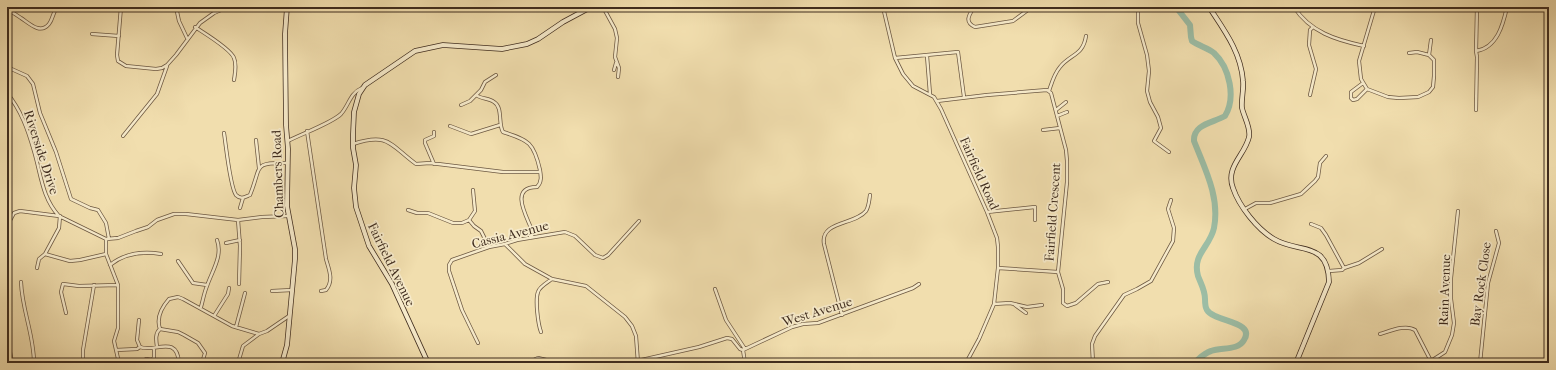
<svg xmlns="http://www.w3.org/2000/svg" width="1556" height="370" viewBox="0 0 1556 370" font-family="'IM FELL French Canon',serif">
  <rect width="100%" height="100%" fill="#f1deae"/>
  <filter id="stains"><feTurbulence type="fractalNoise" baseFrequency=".005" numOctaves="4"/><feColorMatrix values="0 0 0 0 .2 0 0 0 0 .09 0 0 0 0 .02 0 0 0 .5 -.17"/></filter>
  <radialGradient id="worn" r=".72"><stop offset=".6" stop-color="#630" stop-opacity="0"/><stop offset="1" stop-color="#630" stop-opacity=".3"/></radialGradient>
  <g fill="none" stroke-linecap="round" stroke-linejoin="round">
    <path stroke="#9cbda5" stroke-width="6" d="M1176 7 1190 25 1191 37 1192 41C1199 46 1208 48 1214 53 1230 68 1236 98 1225 116 1213 123 1193 124 1194 141 1205 169 1220 197 1214 228 1210 247 1192 254 1198 276 1201 284 1205 290 1205 299 1205 303 1205 307 1207 310 1214 322 1256 321 1244 340 1238 351 1221 347 1211 351 1204 353 1199 359 1194 363"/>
    <g stroke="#6c5842" stroke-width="4">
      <path id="street" d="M121 7 117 55 118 61 126 66 156 69 162 68 167 65 176 55 200 23 214 13 228 7
        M176 7 179 21 187 38
        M603 7 615 29 617 38 615 57 619 68 618 77
        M883 7 895 58 903 74 913 86 934 97 941 109 987 212 997 238 998 247V268L994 304 979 339 966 363
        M974 7C969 15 964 22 975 27L1013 21 1032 7
        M1138 7V23L1147 55 1149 71 1147 91 1150 102 1158 117 1161 128 1154 141 1169 152
        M1294 7C1310 32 1336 40 1364 46
        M1375 7 1359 61 1361 79 1367 89 1388 97 1399 98 1418 97 1429 92 1433 87 1434 76V60L1429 55 1431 40
        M1548 7 1549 11
        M7 10C12 12 17 15 21 18 29 23 40 35 49 24 53 19 53 12 57 7
        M195 27C204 33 231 49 234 58 237 65 235 73 234 80
        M92 34 119 36
        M1476 51C1497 48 1503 25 1507 7
        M1409 53 1417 52 1429 55
        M927 56 930 94
        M895 58 958 52 964 97
        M7 67 27 76 33 84 40 113 56 152 71 199 90 208 98 210 106 223 109 239
        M614 70 616 63
        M1363 83 1351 92V98L1353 100 1357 99 1367 89
        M1049 91C1052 82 1054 74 1060 67 1070 54 1083 56 1086 36
        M7 93C21 110 28 130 34 151 41 174 42 198 59 216
        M476 95C481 99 489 98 494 102 503 107 498 124 503 132 529 140 534 143 540 170 541 176 542 182 537 187 507 187 529 220 533 233L530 238
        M1310 95 1316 69 1309 45 1310 30 1312 28
        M937 101 987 95 1047 90 1051 93 1066 150 1067 161V182L1058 272 998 268
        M461 105 470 101 481 90 485 82 496 75
        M1056 110 1066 102
        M1476 110 1477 57 1476 51 1477 7
        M1057 116 1067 112
        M450 126 471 134 500 125
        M1043 130 1060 128
        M307 131 326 259C329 270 334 280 326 290L321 291
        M224 133C226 145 230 187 236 195 241 200 245 197 250 195 262 166 252 162 288 163
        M123 136 157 94 167 66
        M256 140 259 168
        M288 141C301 134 332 123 341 114 349 105 350 93 362 88
        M353 144C389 132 390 145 416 164L430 163 503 172H540
        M434 164 425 143V140L434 136V132
        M240 208 243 198
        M1245 209 1256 203H1270L1301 194 1315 181 1318 177 1320 163 1326 156
        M408 210 417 213H428L453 223H462L469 220 475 211 473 190
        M987 212 1035 207V220
        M238 220 240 246 239 284
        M469 220 474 226 481 231 489 247
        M1311 224 1321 228 1326 235 1344 268 1342 270 1329 271
        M7 226 14 213 20 211 59 216 106 239 118 238 136 231 148 227 157 220 174 214H186L238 220 262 217 288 216
        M106 239V254L118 285V328L114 341 119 363
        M226 243 240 240
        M505 244 525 264 552 279 586 286 625 317 632 326 636 336 638 363
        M45 254 59 228 60 216
        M178 261 193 283 207 285
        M110 265C125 253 142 251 161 254
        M37 268 39 259 45 254 70 261 80 260 106 254
        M1344 268 1359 263 1382 249
        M1058 272 1063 289V303L1067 306 1076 303 1098 284 1108 282
        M21 282C22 310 34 335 34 363
        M715 289 726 320 745 349
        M272 291 292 290
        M994 304 1010 303 1027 307 1042 305
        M1015 305 1026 313
        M201 307C203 300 204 293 207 286 212 271 223 256 217 240
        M66 313 61 292 63 284 79 286 118 285
        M842 315 824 244C820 221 855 225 866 211 869 206 869 201 870 195
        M214 316 228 294 229 288
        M139 320 137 340 140 347C155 353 177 334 179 363
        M236 327 245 293
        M541 332C538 324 535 300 538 292 539 287 548 282 552 279
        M1380 334C1390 331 1406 324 1415 330L1432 363
        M7 335 12 363
        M478 343 462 310 449 271V265L452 260 489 247 505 244 517 240 565 232 575 236 595 255 603 258 608 255 639 221
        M157 347C156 340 155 333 160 329
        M116 350 137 349 140 347
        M743 350 745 363
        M146 359 153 360 154 357V348
        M637 361 699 347 727 338 732 339 740 349 743 350 792 327 803 324 818 323 913 288 919 284
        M1431 361 1445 352 1452 335 1454 323 1451 299V278L1458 211
        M83 363V350L94 285
        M202 363 205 353 198 343 184 335 178 332 160 329C156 318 162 307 169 299L178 297 183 299 232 326 259 334
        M238 363 243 346 259 334 267 331 289 316
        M527 363 538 358 559 363
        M1093 363 1092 344 1095 336 1124 295 1137 289 1151 281 1173 241 1174 228 1168 209 1171 200
        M1480 363 1488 283 1499 243 1496 231"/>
    </g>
    <g stroke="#3f2c1e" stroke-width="5.5">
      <path id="secondary" d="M1209 7C1224 30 1241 52 1243 81 1244 90 1241 99 1242 108 1244 117 1251 128 1249 137 1245 155 1225 167 1233 188 1239 206 1257 229 1274 239 1299 254 1328 240 1329 282L1296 363
        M282 363 287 345 295 259V249L287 206 288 149 286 125 285 34 287 7
        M428 363 392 284 369 246 356 207 354 188 356 165 353 148V134L354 112 359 94 365 85 415 51 443 45 502 49 527 44 538 39 563 22 591 7"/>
    </g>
    <use href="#street" stroke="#f6eaca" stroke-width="2.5"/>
    <use href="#secondary" stroke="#f6eaca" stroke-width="4"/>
  </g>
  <g text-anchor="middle" stroke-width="3.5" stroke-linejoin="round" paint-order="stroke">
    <g font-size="13" fill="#3f2c1e" stroke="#f6eaca">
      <text transform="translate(42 152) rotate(72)" y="5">Riverside Drive</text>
      <text transform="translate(980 173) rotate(66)" y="5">Fairfield Road</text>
      <text transform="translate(277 174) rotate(-92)" y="5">Chambers Road</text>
      <text transform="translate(1052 212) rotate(-86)" y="5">Fairfield Crescent</text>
      <text transform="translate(510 234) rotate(-14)" y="5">Cassia Avenue</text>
      <text transform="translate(392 264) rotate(64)" y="5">Fairfield Avenue</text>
      <text transform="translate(1480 284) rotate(-82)" y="5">Bay Rock Close</text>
      <text transform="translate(1444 290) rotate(-88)" y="5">Rain Avenue</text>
      <text transform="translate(817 311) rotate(-17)" y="5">West Avenue</text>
    </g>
  </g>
  <rect width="1556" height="370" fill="none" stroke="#f1deae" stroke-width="24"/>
  <rect x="8" y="8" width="1540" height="354" fill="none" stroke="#3f2c1e" stroke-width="2"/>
  <rect x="12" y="12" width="1532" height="346" fill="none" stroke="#3f2c1e"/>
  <rect width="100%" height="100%" filter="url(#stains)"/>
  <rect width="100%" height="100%" fill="url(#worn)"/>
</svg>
